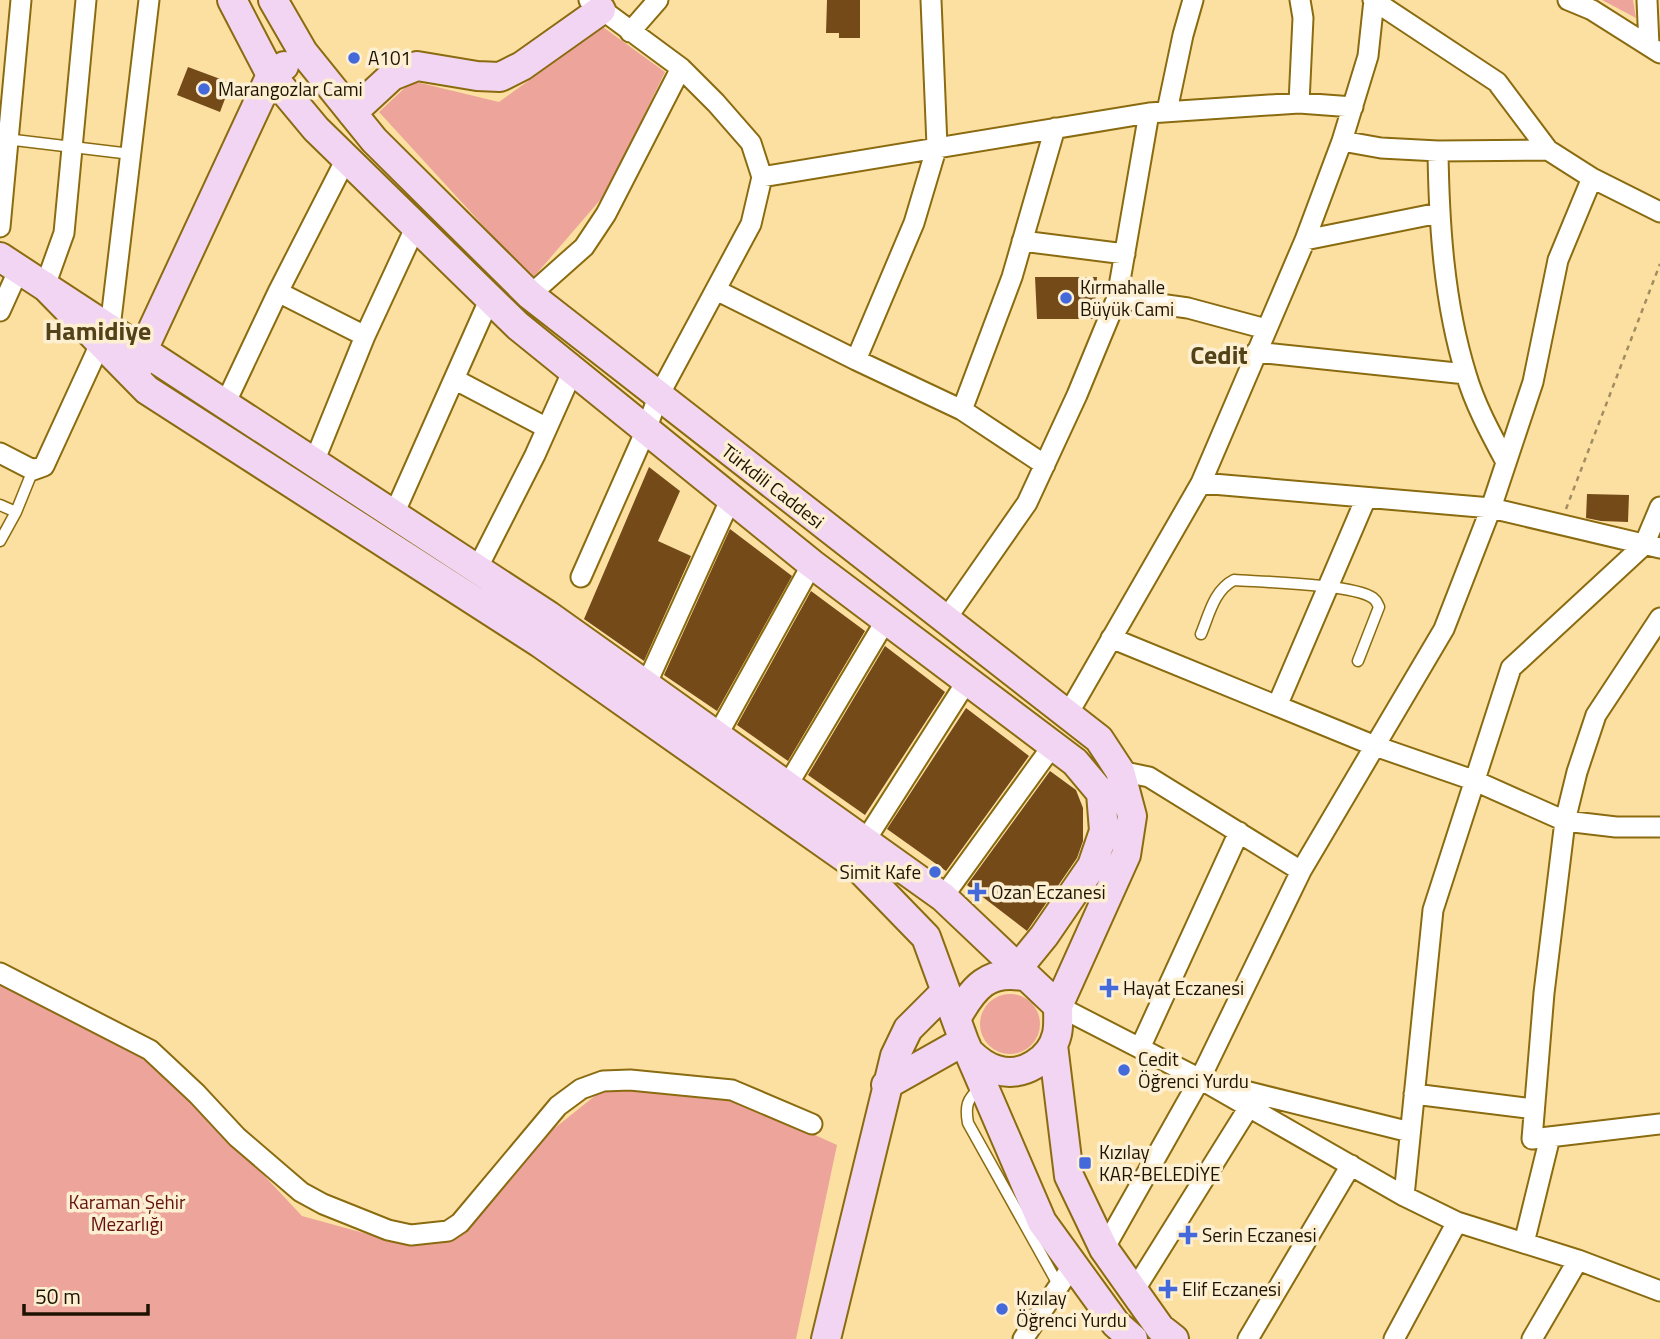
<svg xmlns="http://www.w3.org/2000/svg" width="1660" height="1339" viewBox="0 0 1660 1339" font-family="'Titillium Web',sans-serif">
  <rect width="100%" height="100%" fill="#fce0a2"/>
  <path fill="#eca49b" d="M1602 0H1633L1636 18Z
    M603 27 665 72 607 192 532 279 379 112 412 81 499 102Z
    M0 975 151 1055 302 1216 404 1244 456 1239 551 1131 611 1083 742 1102 837 1145 796 1339H0Z
    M980 1024a30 30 0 1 1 60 0a30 30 0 1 1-60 0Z"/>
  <path fill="#744a18" d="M827 0H860V38H839V33H826Z
    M188 67 231 83 220 112 177 95Z
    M1035 277H1097L1094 319H1037Z
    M649 467 680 491 658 541 691 556 644 661 584 619Z
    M1587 494 1629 495 1628 522 1601 521 1586 518Z
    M730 529 792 576 717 711 664 675Z
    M811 591 865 631 788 761 737 725Z
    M885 646 945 692 865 815 808 775Z
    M966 708 1029 756 946 871 887 829Z
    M1050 771 1076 790 1083 808V841L1077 858 1027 931 967 885Z"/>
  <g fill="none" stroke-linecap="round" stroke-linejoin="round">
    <g stroke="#8b6b10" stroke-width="13">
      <path id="lane" d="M6 139 131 154
        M0 505 16 512
        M0 541 16 512 33 470
        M1201 634C1209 615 1214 590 1234 580 1261 582 1354 584 1373 598 1377 601 1377 603 1379 607L1358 661
        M980 1088C967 1099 965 1106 968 1123L1059 1286"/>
    </g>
    <g stroke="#8b6b10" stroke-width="23">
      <path id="street" d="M1373 0 1497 82 1548 150
        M1568 0 1592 10 1660 53
        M1647 0 1649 46
        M630 32 658 0
        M1299 103 1303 18 1300 0
        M1167 111 1183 35 1193 0
        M1342 141 1381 148 1438 151 1548 150 1592 178 1660 212
        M1438 151C1439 225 1444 303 1466 374 1475 405 1491 434 1506 462
        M762 177 1149 113 1299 103 1353 107
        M0 227 21 0
        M1305 240 1439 213
        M1022 241 1125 254
        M45 286 64 233 86 0
        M716 290 856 360 962 410 1045 465
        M278 292 365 336
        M530 295 584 247 606 214 681 68
        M1117 298 1188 308 1266 329
        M0 311 19 269
        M112 339 110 328 149 0
        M1256 352 1466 374
        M856 360 914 223 937 146 931 0
        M454 379 547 428
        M225 404 278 292 346 159
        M962 410 1012 277 1055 128
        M0 453 33 470 44 466 101 342
        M314 462 365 336 416 226
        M1201 483 1491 508 1660 548
        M394 514 490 298
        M477 569 535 455 573 370
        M581 577 646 430 658 397 751 224 762 177 751 143 716 103 681 68 589 0
        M1660 618 1596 715 1577 772 1565 821 1544 993 1532 1139 1660 1124
        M946 619 1027 503 1077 395 1117 298 1149 113
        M1111 638 1375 746 1473 780 1565 821 1616 827H1660
        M646 685 731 498
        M1277 706 1366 498
        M1068 714 1201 483 1305 240 1342 141 1368 56 1374 0
        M717 736 812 564
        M1120 771 1149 777 1301 871
        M787 786 886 620
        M865 841 967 681
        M943 897 1053 745
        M0 973 150 1050 197 1094 237 1137 301 1192 323 1204 388 1230 411 1235 448 1231 460 1223 558 1106 581 1089 603 1081 630 1080 732 1090 812 1124
        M1058 1006 1200 1079 1404 1196 1457 1222 1578 1260 1660 1291
        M1140 1048 1239 832
        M1225 1086 1410 1132
        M1414 1094 1534 1109
        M1404 1196 1433 910 1511 668 1644 545 1660 507
        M1524 1243 1550 1137
        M1104 1249 1200 1079 1301 871 1444 629 1491 508 1533 382 1558 260 1592 178
        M1134 1291 1249 1107
        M1023 1339 1073 1265
        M1248 1339 1351 1165
        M1394 1339 1457 1222
        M1532 1339 1578 1260"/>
    </g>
    <g stroke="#8b6b10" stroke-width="32">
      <path id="secondary" d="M232 0 271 75 316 129 518 326 812 564 1075 762 1101 793 1104 831 1092 866 1044 936 1018 968
        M273 0 303 52 374 140 530 295 1099 739 1120 771 1132 816 1126 855 1058 1006
        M352 113 392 76 417 66 477 76 500 77 522 66 601 10
        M0 257 549 616 646 685 943 897 1058 1006C1058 1015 1059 1025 1057 1034 1051 1060 1022 1078 997 1070 985 1067 977 1060 969 1052
        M45 286 147 390 540 643 858 867 926 937 964 1041 1042 1222 1116 1324 1133 1339
        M138 368 143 350 271 75 284 66
        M956 1019C973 988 988 968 1027 977
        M1053 1045 1069 1176 1104 1249 1160 1328 1174 1339
        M886 1085 964 1041
        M826 1339 895 1056 908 1029 945 992"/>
    </g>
    <path stroke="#a28d60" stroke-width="2.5" stroke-dasharray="5 5" stroke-linecap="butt" d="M1566 509 1660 264"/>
    <use href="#lane" stroke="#fff" stroke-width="10"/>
    <use href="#street" stroke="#fff" stroke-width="19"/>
    <use href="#secondary" stroke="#f2d5f2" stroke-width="28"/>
  </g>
  <g fill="#4469db" stroke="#fdefd1" stroke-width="2.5">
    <circle cx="354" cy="58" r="7"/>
    <circle cx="204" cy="89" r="7"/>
    <circle cx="1066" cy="298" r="7"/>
    <circle cx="935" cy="872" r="7"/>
    <path d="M973.5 881.5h7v7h7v7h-7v7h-7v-7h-7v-7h7z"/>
    <path d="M1105.5 977.5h7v7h7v7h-7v7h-7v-7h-7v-7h7z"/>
    <circle cx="1124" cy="1070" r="7"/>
    <rect x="1078" y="1156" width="14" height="14" rx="3.5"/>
    <path d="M1184.5 1224.5h7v7h7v7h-7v7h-7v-7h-7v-7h7z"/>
    <path d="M1164.5 1278.5h7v7h7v7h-7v7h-7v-7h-7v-7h7z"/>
    <circle cx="1002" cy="1309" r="7"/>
  </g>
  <g text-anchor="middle" stroke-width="7" stroke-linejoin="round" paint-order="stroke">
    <g font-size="19" fill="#1d1300" stroke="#fdefd1" text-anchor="start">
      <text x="368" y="65">A101</text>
      <text x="218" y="96">Marangozlar Cami</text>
      <text x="1080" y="294">Kırmahalle<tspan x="1080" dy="22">Büyük Cami</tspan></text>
      <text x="921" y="879" text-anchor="end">Simit Kafe</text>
      <text x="991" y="899">Ozan Eczanesi</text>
      <text x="1123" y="995">Hayat Eczanesi</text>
      <text x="1138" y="1066">Cedit<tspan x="1138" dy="22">Öğrenci Yurdu</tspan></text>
      <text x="1099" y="1159">Kızılay<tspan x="1099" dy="22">KAR-BELEDİYE</tspan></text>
      <text x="1202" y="1242">Serin Eczanesi</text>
      <text x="1182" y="1296">Elif Eczanesi</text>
      <text x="1016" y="1305">Kızılay<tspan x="1016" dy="22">Öğrenci Yurdu</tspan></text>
    </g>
    <g font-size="19" fill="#1d1300" stroke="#fdefd1">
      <text transform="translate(773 486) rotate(38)" y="7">Türkdili Caddesi</text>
    </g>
    <g font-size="19" fill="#641010" stroke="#fdefd1">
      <text x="127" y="1209">Karaman Şehir<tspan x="127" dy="22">Mezarlığı</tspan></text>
    </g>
    <g font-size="26" font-weight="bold" fill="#534217" stroke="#fdefd1">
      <text x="98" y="340">Hamidiye</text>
      <text x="1219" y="364">Cedit</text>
    </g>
  </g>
  <path d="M24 1304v10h124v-10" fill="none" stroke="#1d1300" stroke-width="3.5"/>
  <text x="35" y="1304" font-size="21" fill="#1d1300" stroke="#fdefd1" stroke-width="5" paint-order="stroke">50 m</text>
</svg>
